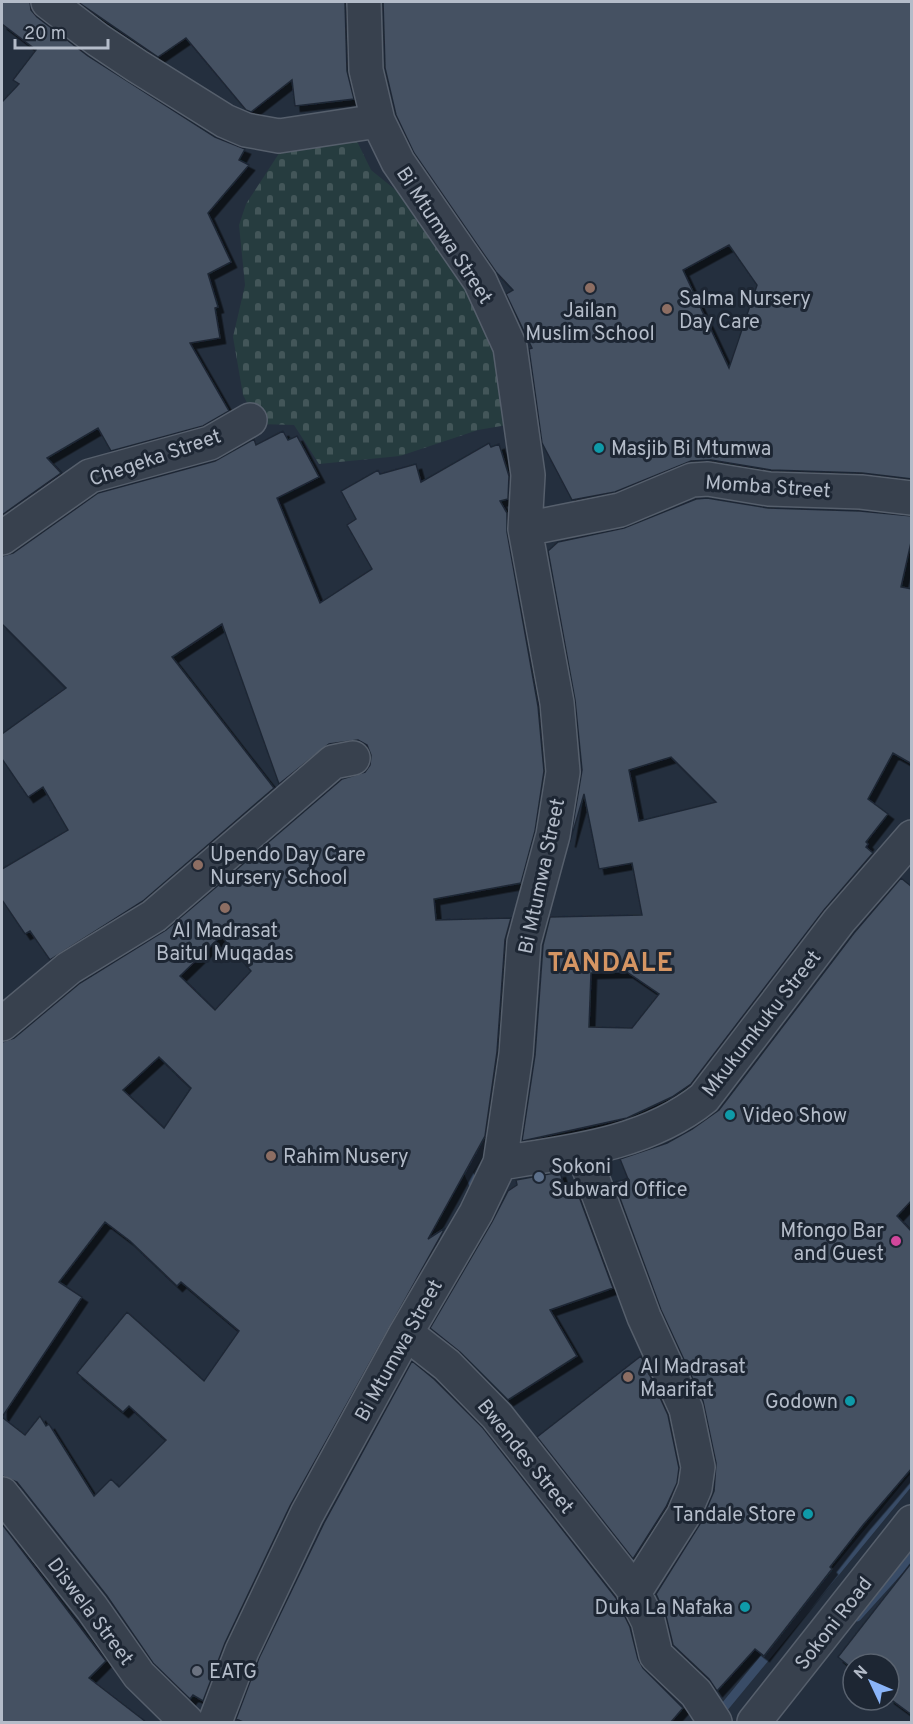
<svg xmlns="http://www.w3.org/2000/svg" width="913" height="1724" font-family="Overpass,sans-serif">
  <defs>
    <pattern id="cemetery-stones" width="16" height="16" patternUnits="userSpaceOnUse" patternTransform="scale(1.5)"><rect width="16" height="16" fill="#263c3f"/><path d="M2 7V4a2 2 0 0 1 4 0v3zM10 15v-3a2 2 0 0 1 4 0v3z" fill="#435659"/></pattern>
    <filter id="shadow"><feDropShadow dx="5.5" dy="5.5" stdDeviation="0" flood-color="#0009"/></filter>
  </defs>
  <rect width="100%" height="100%" fill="#242f3e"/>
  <path fill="url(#cemetery-stones)" d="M 354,135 L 371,170 L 418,208 L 495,339 L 507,425 L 478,430 L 400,456 L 319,464 L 294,425 L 258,424 L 243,395 L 233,337 L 245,285 L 239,225 L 246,204 L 289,138 Z"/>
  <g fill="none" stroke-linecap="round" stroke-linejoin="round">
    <path stroke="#394c67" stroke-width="9" d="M 481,1189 L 473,1183 L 468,1172 L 493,1130
      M 857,1617 L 912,1556
      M 717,1716 L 912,1479"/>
  </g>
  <path fill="#455162" stroke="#1f2835" stroke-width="1.5" fill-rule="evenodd" filter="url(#shadow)" d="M 2,2 L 30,2 L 31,10 L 37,17 L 88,56 L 215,137 L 245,149 L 239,160 L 249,165 L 208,213 L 231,262 L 208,274 L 218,307 L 215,308 L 220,338 L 190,343 L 229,411 L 203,426 L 111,451 L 98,428 L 47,458 L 61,473 L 2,515 L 2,102 L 19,84 L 13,80 L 36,50 L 2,24 Z
    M 78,2 L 345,2 L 347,71 L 354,99 L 295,106 L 292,80 L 251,112 L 246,110 L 186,38 L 158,57 Z
    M 383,2 L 912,2 L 912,479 L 862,473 L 771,470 L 711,460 L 691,461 L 615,492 L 572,500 L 542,443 L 529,349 L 532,348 L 506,294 L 513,290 L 496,272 L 414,153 L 396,115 L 385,68 ZM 729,245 L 757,285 L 729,368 L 683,270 Z
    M 283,431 L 288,440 L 297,436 L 319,477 L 277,498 L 320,603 L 372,569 L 347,525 L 356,519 L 341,491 L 378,470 L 380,474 L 416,464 L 421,482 L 489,443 L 491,447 L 499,444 L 509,476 L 508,499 L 500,501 L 507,513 L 507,532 L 538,706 L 544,771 L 535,831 L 521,883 L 434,899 L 436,920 L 511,918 L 505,940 L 497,1052 L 485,1136 L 428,1239 L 445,1228 L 290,1506 L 225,1643 L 203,1701 L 193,1695 L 190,1699 L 153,1663 L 107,1596 L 17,1482 L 2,1476 L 2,1042 L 14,1038 L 80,983 L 166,930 L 342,779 L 365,772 L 370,765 L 371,755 L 367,745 L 358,740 L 329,744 L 279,784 L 222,624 L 172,657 L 274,788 L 143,901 L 50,960 L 30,931 L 25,934 L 2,900 L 2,869 L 68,830 L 43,787 L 28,797 L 2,759 L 2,734 L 66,688 L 2,624 L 2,556 L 13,553 L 98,493 L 215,461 L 254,439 L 256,445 ZM 221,936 L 251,971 L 215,1010 L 180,976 ZM 159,1057 L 191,1088 L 164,1128 L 123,1090 ZM 105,1222 L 130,1241 L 177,1286 L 181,1282 L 239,1331 L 204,1381 L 127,1312 L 77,1373 L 123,1412 L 129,1406 L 166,1440 L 119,1487 L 111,1479 L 94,1496 L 49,1424 L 46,1426 L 40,1416 L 25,1435 L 2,1417 L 82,1297 L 59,1282 Z
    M 707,498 L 768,508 L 860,511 L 912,516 L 912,538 L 901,587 L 912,589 L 912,764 L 893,753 L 868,799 L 888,814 L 866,842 L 868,844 L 866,847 L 873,853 L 824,910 L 691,1084 L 672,1097 L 627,1118 L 522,1141 L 535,1055 L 543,945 L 550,917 L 642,915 L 632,863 L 599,869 L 584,794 L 570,842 L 582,770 L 575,700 L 548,551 L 558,542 L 624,528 L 696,499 ZM 671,757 L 716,802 L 639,821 L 629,770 ZM 627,972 L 659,994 L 632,1028 L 589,1027 L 591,973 Z
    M 901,878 L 912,887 L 912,1200 L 897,1216 L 912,1232 L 912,1468 L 863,1525 L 830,1567 L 832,1569 L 764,1656 L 755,1649 L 717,1691 L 709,1679 L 673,1645 L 666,1616 L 656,1594 L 700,1524 L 714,1491 L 716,1463 L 703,1401 L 661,1310 L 614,1182 L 628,1179 L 620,1159 L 667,1143 L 692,1129 L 719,1110 L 854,933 Z
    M 560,1172 L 566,1193 L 577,1191 L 613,1288 L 550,1310 L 577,1356 L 508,1400 L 460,1352 L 430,1328 L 492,1222 L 508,1191 L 517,1185 L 516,1180 Z
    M 641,1356 L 668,1415 L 679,1468 L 677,1483 L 666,1507 L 633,1559 L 537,1437 Z
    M 412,1361 L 434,1379 L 483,1428 L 616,1598 L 630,1627 L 638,1659 L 643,1668 L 683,1708 L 671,1722 L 243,1722 L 236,1719 L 259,1658 L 324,1523 Z
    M 2,1524 L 106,1661 L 89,1678 L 146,1722 L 2,1722 Z
    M 912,1562 L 912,1715 L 889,1698 L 889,1664 L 853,1664 L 853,1669 L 838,1657 Z"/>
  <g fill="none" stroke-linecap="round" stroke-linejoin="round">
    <defs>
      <path id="street" d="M 48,2 L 98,40 L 137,66 L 225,121 L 246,130 L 279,136 L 378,121
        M 525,529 L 620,510 L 692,480 L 708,479 L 769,489 L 861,492 L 912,498
        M 2,538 L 90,476 L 210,443 L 250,420
        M 2,1024 L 69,968 L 154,916 L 333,762 L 353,758
        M 582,1150 L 644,1317 L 686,1409 L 698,1467 L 695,1488 L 683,1516 L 634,1593 L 648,1621 L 656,1655 L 696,1693 L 715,1722
        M 500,1163 C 570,1152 647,1144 704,1098 L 839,921 L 912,837
        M 406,1333 L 447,1365 L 497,1416 L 634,1590
        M 2,1494 L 92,1608 L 139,1675 L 187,1722
        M 215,1722 L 242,1651 L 307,1514 L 406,1333 L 476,1213 L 500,1163 L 516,1054 L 524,942 L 553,835 L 563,772 L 557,703 L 525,529 L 528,475 L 510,347 L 480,281 L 398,162 L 378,121 L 366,70 L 364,2
        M 754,1722 L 912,1522"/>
    </defs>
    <use href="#street" stroke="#565f6c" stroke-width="36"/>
    <use href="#street" stroke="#38414e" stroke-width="33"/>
  </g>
  <g fill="#8d6e63" stroke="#1d2633" stroke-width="2">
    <circle cx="590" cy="288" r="6"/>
    <circle cx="667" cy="309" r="6"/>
    <circle cx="198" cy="865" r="6"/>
    <circle cx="225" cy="908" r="6"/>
    <circle cx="271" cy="1156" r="6"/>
    <circle cx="628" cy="1377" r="6"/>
  </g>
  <g fill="#0f9aa8" stroke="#1d2633" stroke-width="2">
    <circle cx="599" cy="448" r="6"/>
    <circle cx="730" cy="1115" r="6"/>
    <circle cx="850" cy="1401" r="6"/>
    <circle cx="808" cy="1514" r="6"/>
    <circle cx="745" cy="1607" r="6"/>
  </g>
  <circle fill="#5c6f8a" stroke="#1d2633" stroke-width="2" cx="539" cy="1177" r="6"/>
  <circle fill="#d1479c" stroke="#1d2633" stroke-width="2" cx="896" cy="1241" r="6"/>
  <circle fill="#6b7280" stroke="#1d2633" stroke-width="2" cx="197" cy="1671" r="6"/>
  <g text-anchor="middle" stroke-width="6" stroke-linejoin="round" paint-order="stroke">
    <g font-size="20" fill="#b4bcc9" stroke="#1d2633">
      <text transform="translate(445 235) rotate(57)" y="7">Bi Mtumwa Street</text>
      <text transform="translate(155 457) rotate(-19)" y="7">Chegeka Street</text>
      <text transform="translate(768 486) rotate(4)" y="7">Momba Street</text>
      <text transform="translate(541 876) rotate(-78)" y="7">Bi Mtumwa Street</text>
      <text transform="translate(761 1023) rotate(-52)" y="7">Mkukumkuku Street</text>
      <text transform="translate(398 1350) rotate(-61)" y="7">Bi Mtumwa Street</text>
      <text transform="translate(526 1456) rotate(51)" y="7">Bwendes Street</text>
      <text transform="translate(91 1611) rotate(53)" y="7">Diswela Street</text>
      <text transform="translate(833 1623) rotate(-52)" y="7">Sokoni Road</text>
    </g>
    <g font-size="20" fill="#b4bcc9" stroke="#1d2633" text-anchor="start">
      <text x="679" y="305">Salma Nursery<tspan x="679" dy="23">Day Care</tspan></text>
      <text x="590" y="317" text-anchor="middle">Jailan<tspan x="590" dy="23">Muslim School</tspan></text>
      <text x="611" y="455">Masjib Bi Mtumwa</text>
      <text x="210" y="861">Upendo Day Care<tspan x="210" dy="23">Nursery School</tspan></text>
      <text x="225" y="937" text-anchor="middle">Al Madrasat<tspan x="225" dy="23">Baitul Muqadas</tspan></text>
      <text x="742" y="1122">Video Show</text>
      <text x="283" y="1163">Rahim Nusery</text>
      <text x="551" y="1173">Sokoni<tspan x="551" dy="23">Subward Office</tspan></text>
      <text x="884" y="1237" text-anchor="end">Mfongo Bar<tspan x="884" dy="23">and Guest</tspan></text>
      <text x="640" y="1373">Al Madrasat<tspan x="640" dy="23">Maarifat</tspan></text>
      <text x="838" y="1408" text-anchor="end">Godown</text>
      <text x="796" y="1521" text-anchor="end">Tandale Store</text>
      <text x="733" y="1614" text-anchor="end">Duka La Nafaka</text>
      <text x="209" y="1678">EATG</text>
    </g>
    <g font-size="26" font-weight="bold" letter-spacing="1.5" fill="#d59563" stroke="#1d2633">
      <text x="611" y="971">TANDALE</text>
    </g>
  </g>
  <rect width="913" height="1724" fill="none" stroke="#b4bcc9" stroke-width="6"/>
  <g transform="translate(871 1682) rotate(314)"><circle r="28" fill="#1d2633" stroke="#59626f" stroke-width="1.5"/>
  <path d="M0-4.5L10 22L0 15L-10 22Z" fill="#8ab4f8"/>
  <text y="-9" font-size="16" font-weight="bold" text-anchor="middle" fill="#b4bcc9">N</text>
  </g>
  <path d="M15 39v9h93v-9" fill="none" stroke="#b4bcc9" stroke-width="3"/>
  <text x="24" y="39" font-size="18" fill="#b4bcc9" stroke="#1d2633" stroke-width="4.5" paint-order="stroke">20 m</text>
</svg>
